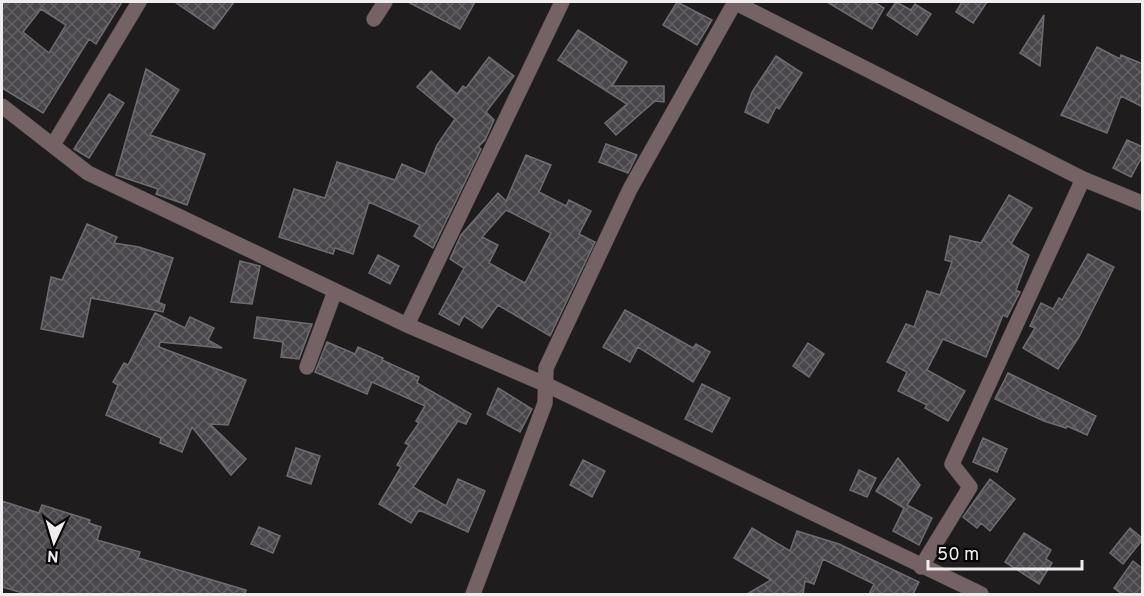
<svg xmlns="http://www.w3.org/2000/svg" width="1144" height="596" font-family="Overpass,sans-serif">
  <defs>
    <pattern id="building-cross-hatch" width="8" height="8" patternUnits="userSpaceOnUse" patternTransform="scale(1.5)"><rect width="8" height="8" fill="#49474b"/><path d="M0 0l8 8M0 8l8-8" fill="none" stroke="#646265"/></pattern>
  </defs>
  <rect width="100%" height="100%" fill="#1f1c1e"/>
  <path fill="url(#building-cross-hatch)" stroke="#6e6c71" stroke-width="1.5" fill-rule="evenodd" d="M 2,2 L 122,2 L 96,44 L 89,39 L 43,113 L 2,88 ZM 41,9 L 66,25 L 49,53 L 23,32 Z
    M 175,2 L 234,2 L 214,29 Z
    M 408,2 L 475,2 L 460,29 Z
    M 677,2 L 712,20 L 697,45 L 663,25 Z
    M 827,2 L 874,2 L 884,8 L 872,29 Z
    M 896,2 L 911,10 L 915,4 L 931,14 L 917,35 L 887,15 Z
    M 962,2 L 987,2 L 973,23 L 956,12 Z
    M 1044,15 L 1040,66 L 1020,53 Z
    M 578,30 L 627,62 L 612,86 L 664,86 L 664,102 L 655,101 L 616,135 L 605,123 L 627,104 L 558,60 Z
    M 1097,47 L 1120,59 L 1121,55 L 1143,64 L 1143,107 L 1121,96 L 1107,133 L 1061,115 Z
    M 776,56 L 802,73 L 779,109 L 776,107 L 768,123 L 745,112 L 752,92 Z
    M 489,57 L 514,76 L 486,112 L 494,120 L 485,140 L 478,147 L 481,149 L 433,248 L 414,236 L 420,225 L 369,202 L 353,254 L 335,248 L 333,254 L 279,237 L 294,189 L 325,198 L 337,162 L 395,180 L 402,164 L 425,174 L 437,145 L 455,119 L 417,87 L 431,71 L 457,94 L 463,86 L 466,88 Z
    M 146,69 L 179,90 L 150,135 L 205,154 L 187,205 L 156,194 L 158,189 L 116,175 Z
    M 109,94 L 124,103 L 89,158 L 74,149 Z
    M 1127,140 L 1143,147 L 1143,155 L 1131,177 L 1113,168 Z
    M 606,144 L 637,155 L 628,173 L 599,162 Z
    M 526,155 L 551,165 L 539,192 L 566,206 L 569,200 L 591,211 L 579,234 L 595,242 L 550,336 L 498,305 L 482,328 L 464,316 L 459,325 L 439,314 L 464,268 L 450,259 L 461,235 L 498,193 L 506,201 ZM 506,210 L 551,233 L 525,283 L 489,263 L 498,245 L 482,237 Z
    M 1009,195 L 1032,208 L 1011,244 L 1029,255 L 1016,290 L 1020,292 L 1007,317 L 1003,315 L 986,357 L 943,339 L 927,370 L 965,391 L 948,421 L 925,408 L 927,405 L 898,391 L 907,372 L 887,362 L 906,324 L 914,327 L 927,291 L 940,295 L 952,262 L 945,260 L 950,236 L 981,243 Z
    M 87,224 L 117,237 L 114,243 L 139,247 L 173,258 L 159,301 L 155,301 L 165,305 L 163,312 L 91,298 L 83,337 L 41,329 L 51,277 L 62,280 Z
    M 1088,254 L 1114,267 L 1079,337 L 1058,369 L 1023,348 L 1035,328 L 1030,326 L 1041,303 L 1053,309 L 1059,298 L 1062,300 Z
    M 378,255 L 399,266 L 390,284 L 369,273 Z
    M 240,261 L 260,266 L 252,304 L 231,302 Z
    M 625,310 L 693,348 L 696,344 L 710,352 L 693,382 L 638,347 L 630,362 L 603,347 Z
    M 155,313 L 185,328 L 190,317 L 214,328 L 208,340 L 222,348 L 160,342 L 159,347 L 246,380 L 228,425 L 210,424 L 246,459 L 231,475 L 192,427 L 182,452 L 160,443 L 161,438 L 106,415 L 118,385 L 113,382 L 124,363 L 128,365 Z
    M 257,317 L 312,324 L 299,359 L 281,357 L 283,342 L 254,338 Z
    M 327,342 L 355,354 L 358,347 L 383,358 L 382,360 L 419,377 L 417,383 L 471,414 L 466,424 L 458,421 L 413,487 L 446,506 L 458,479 L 485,491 L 468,532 L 419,510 L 411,523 L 379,504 L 401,467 L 397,465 L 409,445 L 405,443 L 419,423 L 416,421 L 425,406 L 372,382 L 367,394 L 315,372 Z
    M 808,343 L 824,354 L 809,377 L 793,366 Z
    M 1008,373 L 1096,416 L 1087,435 L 1067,426 L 1066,428 L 1044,421 L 995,399 Z
    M 702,384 L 730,398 L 712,432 L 685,419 Z
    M 498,388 L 532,409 L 520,432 L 487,414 Z
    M 983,438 L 1007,449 L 997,472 L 973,462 Z
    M 296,448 L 320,456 L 311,484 L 287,476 Z
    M 898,458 L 920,485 L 907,505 L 932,518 L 919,545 L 893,531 L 904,508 L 876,491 Z
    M 583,460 L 605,471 L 592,497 L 570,485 Z
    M 859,470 L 876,478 L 867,497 L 850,490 Z
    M 990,479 L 1015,499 L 990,531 L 981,523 L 977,528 L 963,517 Z
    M 2,501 L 39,513 L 42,505 L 90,520 L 89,523 L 101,527 L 97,540 L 140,552 L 138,558 L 246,590 L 245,594 L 26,594 L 2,587 Z
    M 259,527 L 280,536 L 273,553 L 251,544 Z
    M 752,528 L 790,551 L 797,531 L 839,544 L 919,582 L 913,594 L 869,594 L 874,584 L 823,559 L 814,584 L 805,581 L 803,594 L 747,594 L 771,580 L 734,558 Z
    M 1130,528 L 1143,539 L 1123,564 L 1110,553 Z
    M 1024,533 L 1051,550 L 1046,559 L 1052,563 L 1039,584 L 1005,562 Z
    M 1133,561 L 1143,569 L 1143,594 L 1122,594 L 1114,588 Z"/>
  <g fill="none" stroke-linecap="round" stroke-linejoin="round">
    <defs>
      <path id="minor" d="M 734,2 L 1083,179 L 1142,203
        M 374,19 L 385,2
        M 2,106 L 88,173 L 407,325 L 547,385 L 981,594
        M 53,145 L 139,2
        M 407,325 L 562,2
        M 307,367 L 335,291
        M 921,567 L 970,487 L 952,464 L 1083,179
        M 473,594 L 545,403 L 546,368 L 630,189 L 735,2"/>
    </defs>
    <use href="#minor" stroke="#3c393b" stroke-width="16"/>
    <use href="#minor" stroke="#746264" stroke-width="15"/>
  </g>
  <rect width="1144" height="596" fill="none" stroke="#f0edef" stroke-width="6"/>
  <g transform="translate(54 542) rotate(184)" stroke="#080708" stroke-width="4.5" paint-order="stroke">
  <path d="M0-4.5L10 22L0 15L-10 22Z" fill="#f0edef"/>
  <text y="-9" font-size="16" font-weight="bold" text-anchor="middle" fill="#f0edef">N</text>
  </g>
  <path d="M928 560v9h154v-9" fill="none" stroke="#f0edef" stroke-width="3"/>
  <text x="937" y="560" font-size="18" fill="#f0edef" stroke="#080708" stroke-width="4.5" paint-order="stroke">50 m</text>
</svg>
